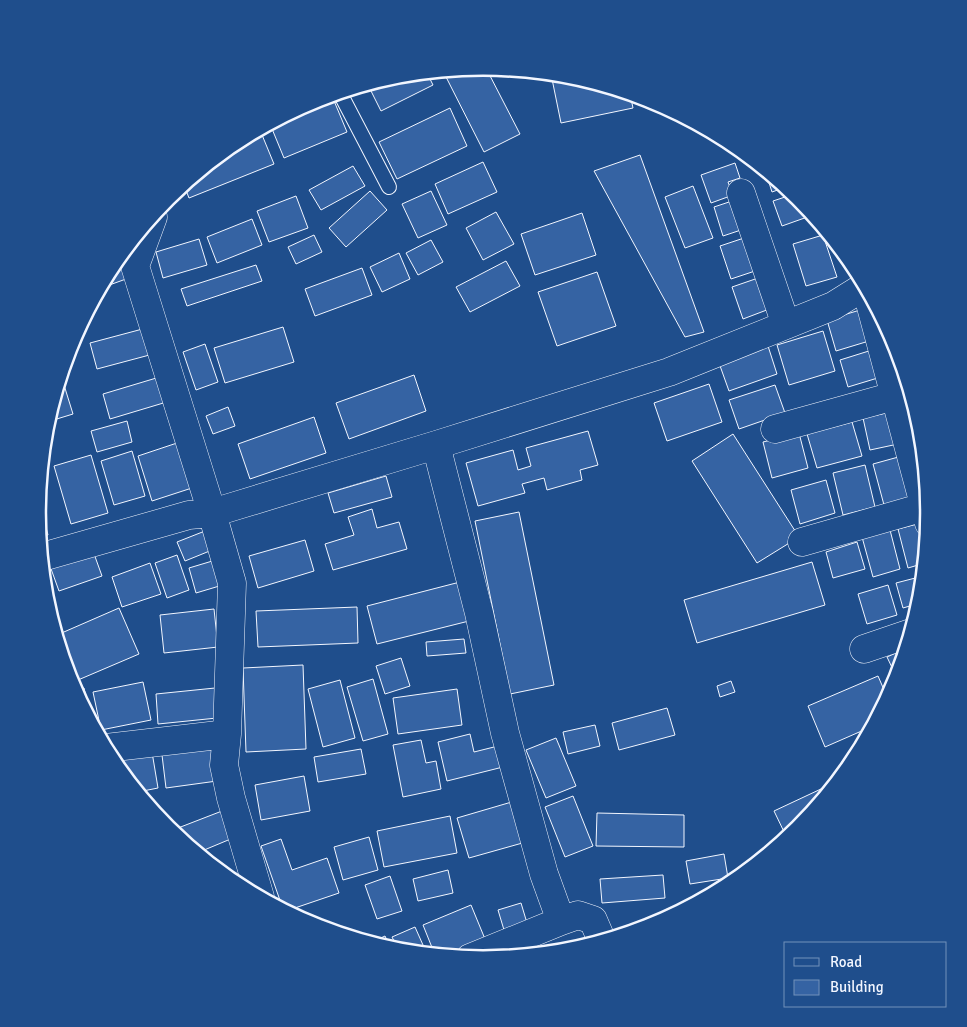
<svg xmlns="http://www.w3.org/2000/svg" width="967" height="1027" font-family="Signika,sans-serif">
  <rect width="100%" height="100%" fill="#1f4e8c"/>
  <path fill="#3563a3" stroke="#f2f6ff" d="M 484,68 L 486,68 L 520,134 L 484,152 L 443,71 Z
    M 427,73 L 433,85 L 381,111 L 368,85 L 397,76 Z
    M 551,74 L 571,76 L 630,94 L 633,108 L 561,123 Z
    M 332,96 L 347,132 L 284,158 L 270,124 L 313,101 Z
    M 450,108 L 467,146 L 397,179 L 379,142 Z
    M 260,130 L 274,164 L 189,198 L 184,185 L 236,143 Z
    M 640,155 L 704,332 L 685,337 L 594,171 Z
    M 483,162 L 497,192 L 448,214 L 435,184 Z
    M 735,163 L 740,178 L 728,182 L 733,195 L 711,203 L 701,175 Z
    M 353,166 L 365,186 L 321,210 L 309,190 Z
    M 765,170 L 786,187 L 772,192 Z
    M 693,186 L 713,238 L 685,248 L 665,197 Z
    M 370,191 L 387,210 L 346,247 L 329,228 Z
    M 431,191 L 447,225 L 418,238 L 402,204 Z
    M 794,194 L 799,198 L 813,215 L 782,226 L 773,201 Z
    M 296,196 L 308,228 L 269,242 L 257,211 Z
    M 738,199 L 747,228 L 723,236 L 714,207 Z
    M 496,212 L 514,244 L 483,260 L 466,228 Z
    M 582,213 L 596,255 L 535,275 L 521,234 Z
    M 252,219 L 262,245 L 217,263 L 207,237 Z
    M 314,235 L 322,252 L 296,264 L 288,247 Z
    M 823,235 L 837,277 L 806,286 L 793,244 Z
    M 747,237 L 758,270 L 731,279 L 720,246 Z
    M 199,239 L 207,265 L 163,278 L 156,252 Z
    M 431,240 L 443,262 L 418,275 L 406,253 Z
    M 399,253 L 410,279 L 382,292 L 370,267 Z
    M 118,259 L 126,279 L 101,288 L 113,265 Z
    M 506,261 L 520,286 L 470,312 L 456,287 Z
    M 256,265 L 262,281 L 187,306 L 181,289 Z
    M 362,268 L 372,295 L 315,316 L 305,289 Z
    M 597,272 L 616,326 L 557,346 L 538,292 Z
    M 761,277 L 772,308 L 743,319 L 732,287 Z
    M 860,310 L 869,341 L 836,351 L 827,320 Z
    M 150,327 L 157,353 L 97,369 L 90,343 Z
    M 283,327 L 294,362 L 225,383 L 214,348 Z
    M 823,331 L 835,371 L 789,385 L 777,345 Z
    M 205,344 L 218,382 L 196,390 L 183,352 Z
    M 768,346 L 777,374 L 729,391 L 719,363 Z
    M 872,350 L 881,377 L 848,387 L 840,360 Z
    M 414,375 L 426,411 L 349,439 L 336,403 Z
    M 163,376 L 170,401 L 110,419 L 103,394 Z
    M 709,384 L 722,422 L 667,441 L 654,403 Z
    M 64,385 L 73,414 L 47,422 L 58,387 Z
    M 775,385 L 785,413 L 739,429 L 729,400 Z
    M 228,407 L 235,426 L 213,434 L 206,416 Z
    M 891,412 L 898,444 L 870,450 L 863,418 Z
    M 314,417 L 326,453 L 250,479 L 238,444 Z
    M 127,421 L 132,442 L 97,452 L 91,431 Z
    M 852,422 L 862,456 L 817,468 L 807,434 Z
    M 588,431 L 598,465 L 580,470 L 582,480 L 547,490 L 544,478 L 522,484 L 525,493 L 478,506 L 466,463 L 513,450 L 518,470 L 531,466 L 526,448 Z
    M 799,433 L 808,468 L 772,478 L 763,442 Z
    M 733,434 L 799,537 L 757,563 L 692,461 Z
    M 183,441 L 198,486 L 152,501 L 138,456 Z
    M 132,451 L 145,496 L 114,505 L 101,461 Z
    M 91,455 L 108,513 L 71,524 L 54,466 Z
    M 902,456 L 913,497 L 884,505 L 873,464 Z
    M 865,465 L 875,507 L 843,515 L 833,473 Z
    M 386,476 L 392,497 L 334,513 L 328,493 Z
    M 826,480 L 835,513 L 800,524 L 791,490 Z
    M 372,509 L 377,528 L 399,522 L 407,549 L 333,570 L 325,544 L 354,535 L 348,517 Z
    M 519,512 L 554,685 L 510,694 L 475,521 Z
    M 43,516 L 48,535 L 40,537 L 38,517 Z
    M 921,523 L 927,544 L 925,563 L 908,568 L 898,529 Z
    M 210,529 L 217,548 L 185,561 L 177,542 Z
    M 890,530 L 900,569 L 873,577 L 862,537 Z
    M 305,540 L 314,571 L 258,588 L 249,556 Z
    M 857,542 L 865,569 L 833,578 L 826,552 Z
    M 93,551 L 102,576 L 59,591 L 50,566 Z
    M 177,555 L 189,590 L 167,598 L 155,563 Z
    M 219,559 L 226,584 L 196,593 L 189,568 Z
    M 812,562 L 825,605 L 697,643 L 684,600 Z
    M 150,563 L 161,594 L 122,607 L 112,577 Z
    M 923,576 L 920,603 L 903,608 L 896,583 Z
    M 460,582 L 469,621 L 377,644 L 367,606 Z
    M 888,585 L 897,615 L 867,624 L 858,594 Z
    M 357,607 L 358,643 L 258,647 L 256,611 Z
    M 119,608 L 139,654 L 71,683 L 57,635 Z
    M 214,609 L 218,647 L 164,653 L 160,615 Z
    M 464,639 L 466,653 L 427,656 L 426,642 Z
    M 907,648 L 897,678 L 887,657 Z
    M 401,658 L 410,686 L 385,694 L 376,666 Z
    M 303,665 L 306,749 L 246,752 L 243,668 Z
    M 878,676 L 888,699 L 873,726 L 825,747 L 808,706 Z
    M 373,679 L 388,734 L 363,741 L 347,687 Z
    M 340,680 L 355,738 L 323,747 L 308,689 Z
    M 731,681 L 735,692 L 720,697 L 717,686 Z
    M 143,682 L 151,720 L 101,730 L 93,692 Z
    M 84,688 L 90,718 L 75,690 Z
    M 215,688 L 217,718 L 158,724 L 156,694 Z
    M 457,689 L 462,725 L 398,734 L 393,698 Z
    M 667,708 L 675,735 L 619,750 L 612,723 Z
    M 595,725 L 600,746 L 568,754 L 563,732 Z
    M 470,734 L 474,752 L 502,745 L 507,766 L 447,781 L 438,742 Z
    M 556,738 L 576,786 L 546,798 L 526,750 Z
    M 421,740 L 426,763 L 436,761 L 441,789 L 403,797 L 393,745 Z
    M 213,748 L 217,781 L 166,788 L 162,755 Z
    M 361,749 L 366,774 L 318,782 L 314,757 Z
    M 152,752 L 158,788 L 138,792 L 113,761 Z
    M 304,776 L 310,811 L 261,820 L 255,785 Z
    M 838,781 L 799,829 L 787,838 L 774,811 Z
    M 573,796 L 593,846 L 565,857 L 545,807 Z
    M 515,801 L 526,842 L 469,858 L 457,818 Z
    M 222,811 L 233,838 L 197,853 L 184,842 L 178,828 Z
    M 597,813 L 684,815 L 684,847 L 596,846 Z
    M 450,816 L 457,853 L 384,867 L 377,831 Z
    M 167,818 L 172,832 L 161,821 Z
    M 369,837 L 378,870 L 343,880 L 334,847 Z
    M 281,839 L 292,870 L 327,858 L 339,893 L 286,911 L 283,909 L 261,846 Z
    M 724,854 L 728,878 L 690,884 L 686,861 Z
    M 448,870 L 453,893 L 418,901 L 413,879 Z
    M 663,875 L 665,898 L 602,903 L 600,879 Z
    M 390,876 L 402,911 L 377,919 L 365,885 Z
    M 521,903 L 527,923 L 504,930 L 498,910 Z
    M 471,905 L 485,939 L 444,956 L 435,955 L 423,925 Z
    M 415,927 L 427,954 L 399,951 L 392,937 Z
    M 385,936 L 391,949 L 370,943 Z"/>
  <g fill="none" stroke-linecap="round" stroke-linejoin="round">
    <defs>
      <path id="service" d="M 340,93 L 389,187"/>
      <path id="minor" d="M 741,193 L 786,325
        M 153,217 L 135,266 L 212,513 L 232,583 L 227,734 L 224,765 L 231,798 L 260,897
        M 866,288 L 929,523
        M 775,429 L 894,396
        M 436,445 L 479,613 L 505,733 L 544,874 L 561,921 L 578,915 L 593,920 L 602,941
        M 802,542 L 924,507
        M 42,557 L 189,515 L 212,513 L 436,445 L 669,372 L 833,306 L 865,286
        M 864,649 L 911,633
        M 106,748 L 227,734
        M 470,958 L 561,921"/>
    </defs>
    <use href="#service" stroke="#f2f6ff" stroke-width="16"/>
    <use href="#minor" stroke="#f2f6ff" stroke-width="29"/>
    <use href="#service" stroke="#1f4e8c" stroke-width="14"/>
    <use href="#minor" stroke="#1f4e8c" stroke-width="28"/>
  </g>
  <path d="M0 0H967V1027H0ZM46 513a437 437 0 1 1 874 0a437 437 0 1 1-874 0Z" fill="#1f4e8c" fill-rule="evenodd"/>
  <path fill="none" stroke="#f2f6ff" stroke-width="2.5" d="M46 513a437 437 0 1 1 874 0a437 437 0 1 1-874 0Z"/>
  <rect x="784" y="942" width="162" height="65" fill="#1f4e8c" stroke="#7391ba"/>
  <rect x="794" y="958" width="25" height="8" fill="#1f4e8c" stroke="#7391ba"/>
  <text x="830" y="967" font-size="15" fill="#f2f6ff">Road</text>
  <rect x="794" y="980" width="25" height="15" fill="#3563a3" stroke="#7391ba"/>
  <text x="830" y="992" font-size="15" fill="#f2f6ff">Building</text>
</svg>
